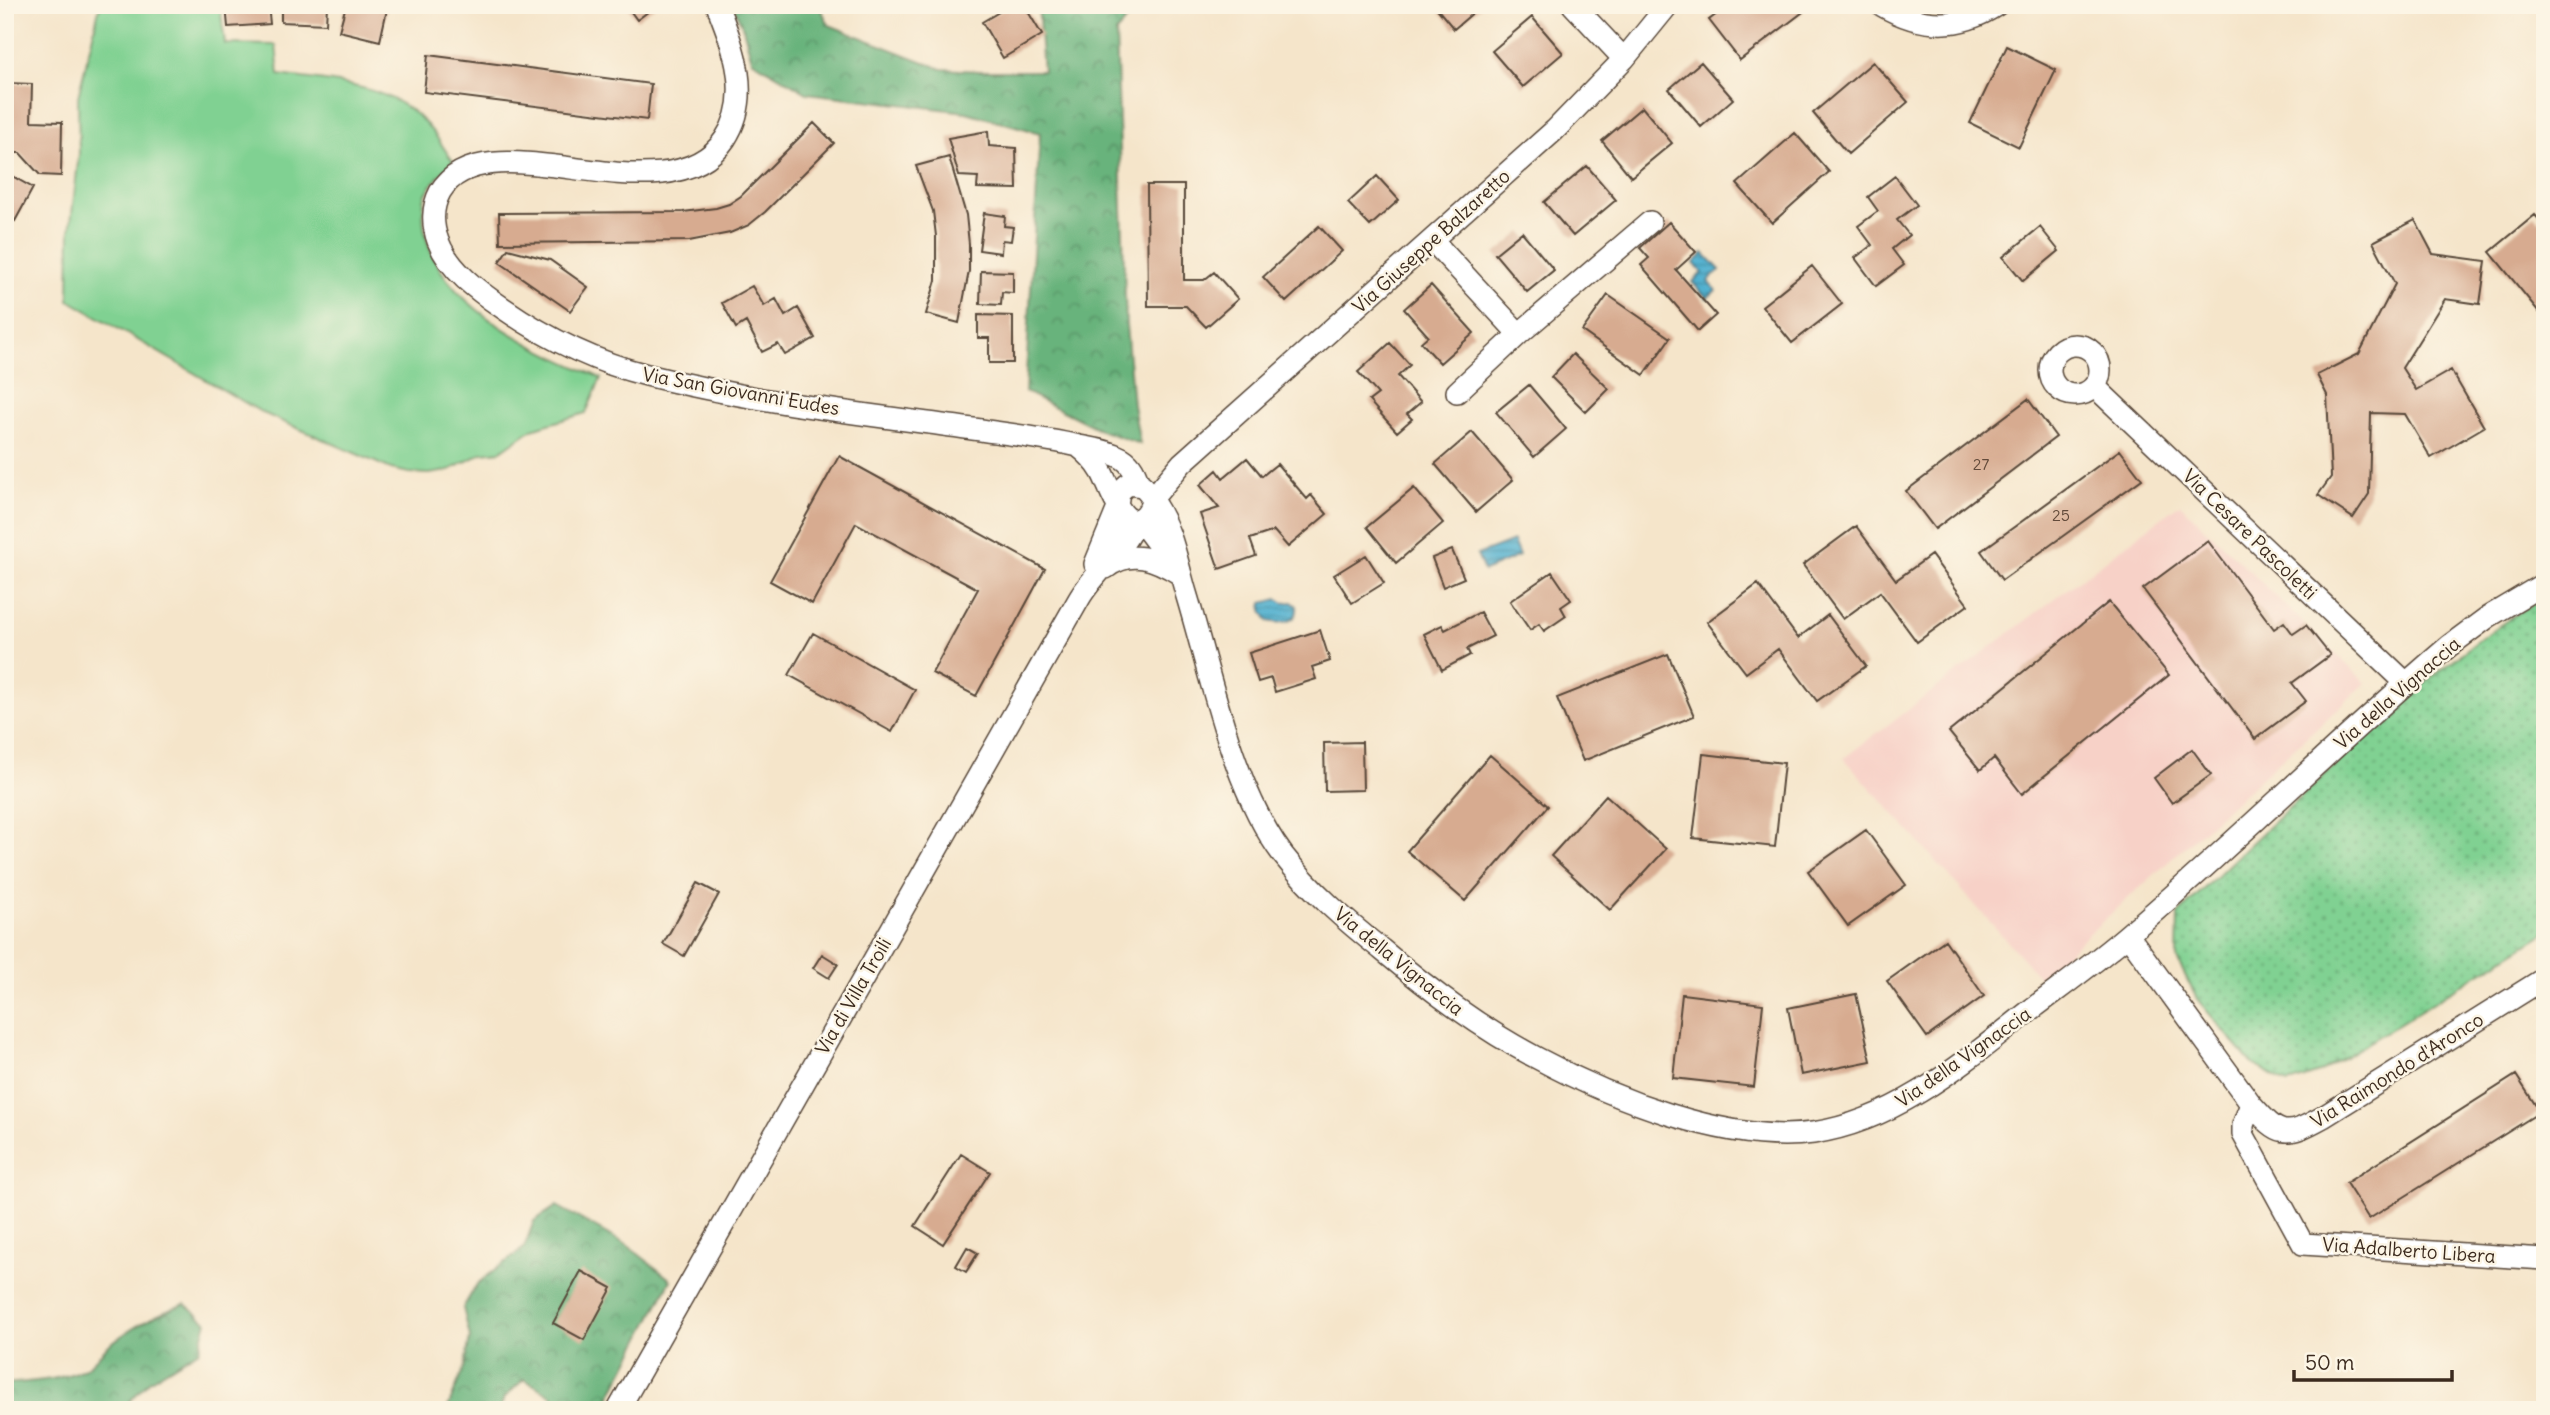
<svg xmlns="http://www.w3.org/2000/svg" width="2550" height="1415" font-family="Delius,sans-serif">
  <defs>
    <pattern id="forest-crowns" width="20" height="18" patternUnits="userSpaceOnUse" patternTransform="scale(1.75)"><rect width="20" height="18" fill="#68b37c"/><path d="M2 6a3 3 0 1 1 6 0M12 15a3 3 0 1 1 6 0" fill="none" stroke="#579265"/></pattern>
    <pattern id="park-dots" width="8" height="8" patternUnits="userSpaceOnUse" patternTransform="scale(1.75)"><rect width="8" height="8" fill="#80d192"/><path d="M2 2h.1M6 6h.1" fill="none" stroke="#6aaa77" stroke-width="1.8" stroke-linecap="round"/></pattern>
    <pattern id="water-rules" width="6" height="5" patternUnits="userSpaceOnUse" patternTransform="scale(1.75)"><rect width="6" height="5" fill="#51b1d0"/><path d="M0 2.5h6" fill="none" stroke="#4490a8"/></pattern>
  </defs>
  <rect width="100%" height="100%" fill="#fcf5e5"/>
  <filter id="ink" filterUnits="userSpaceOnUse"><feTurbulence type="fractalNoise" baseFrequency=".0143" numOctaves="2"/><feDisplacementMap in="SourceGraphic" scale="14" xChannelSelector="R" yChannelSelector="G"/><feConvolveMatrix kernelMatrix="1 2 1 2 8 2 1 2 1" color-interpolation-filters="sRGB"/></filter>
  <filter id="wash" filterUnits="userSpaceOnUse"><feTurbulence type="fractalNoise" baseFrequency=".00686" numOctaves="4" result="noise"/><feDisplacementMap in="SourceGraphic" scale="28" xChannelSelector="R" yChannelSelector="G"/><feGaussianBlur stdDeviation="1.57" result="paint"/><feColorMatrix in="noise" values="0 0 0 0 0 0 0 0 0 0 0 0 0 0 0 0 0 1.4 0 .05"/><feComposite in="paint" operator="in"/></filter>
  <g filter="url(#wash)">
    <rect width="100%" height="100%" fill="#f5e5ca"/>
    <path fill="#f7d1c7" d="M 2180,504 L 2366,683 L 2040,978 L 1844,758 Z"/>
    <path fill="#80d192" stroke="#5e7e58" stroke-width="2" d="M 100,5 L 168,5 L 171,9 C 188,8 203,5 220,5 L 225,44 L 276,45 L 279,75 C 328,82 387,83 423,121 C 435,132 443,148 453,161 C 444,171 432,182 426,194 C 422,203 423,216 424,226 C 434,305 537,350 601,378 L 586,413 L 532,429 L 501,451 L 482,453 L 448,471 L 429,474 L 409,473 L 391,469 L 263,413 L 69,300 L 70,231 L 79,154 L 78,97 Z"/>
    <path fill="url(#forest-crowns)" stroke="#526e4d" stroke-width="2" d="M 733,5 L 819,5 L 829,25 L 942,69 L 980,71 L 1043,71 L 1038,5 L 1140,5 L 1116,32 L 1126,325 L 1133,405 L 1140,444 L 1103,431 L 1025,392 L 1040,133 L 966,112 L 807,93 L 752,60 L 743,28 Z
      M 557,1206 L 627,1245 L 671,1280 L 603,1410 L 566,1410 L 551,1395 L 524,1379 L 505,1397 L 499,1410 L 447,1410 L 465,1365 L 470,1337 L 463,1308 L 477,1284 L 524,1248 L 534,1221 Z
      M 185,1304 L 207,1322 L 199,1350 L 149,1381 L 129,1402 L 126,1410 L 5,1410 L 5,1384 C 32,1381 61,1381 85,1368 C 94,1362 101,1352 109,1345 C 132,1327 157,1314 185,1304 Z"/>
    <path fill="url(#park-dots)" stroke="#5e7e58" stroke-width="2" d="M 2545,597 L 2545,933 L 2319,1073 L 2287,1084 L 2251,1063 L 2197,999 L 2177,959 L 2178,915 C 2231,860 2288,809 2344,757 C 2407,699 2470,639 2545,597 Z"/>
    <path fill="url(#water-rules)" stroke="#466e77" stroke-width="2" d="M 1704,253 L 1720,270 L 1708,281 L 1716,290 L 1707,298 L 1692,282 L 1702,273 L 1694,263 Z
      M 1513,541 L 1519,556 L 1484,571 L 1477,555 Z
      M 1278,599 L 1284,603 L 1292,602 L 1297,606 C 1299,623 1281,624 1268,621 L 1262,610 L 1263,603 Z"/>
    <g id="blocks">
      <path fill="#d7ab90" d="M 226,5 L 268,5 L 270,24 L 228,27 Z
        M 281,5 L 327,5 L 326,24 L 281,22 Z
        M 346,5 L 388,5 L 380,41 L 339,31 Z
        M 626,5 L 657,5 L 637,20 Z
        M 1011,5 L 1024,5 L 1042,35 L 1003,58 L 982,22 Z
        M 1434,5 L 1482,5 L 1454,29 Z
        M 1729,5 L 1797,5 L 1803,12 L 1740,60 L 1709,20 Z
        M 1532,17 L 1563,53 L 1523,87 L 1492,51 Z
        M 2007,46 L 2056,70 L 2019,147 L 1970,123 Z
        M 428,55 L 651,84 L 647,120 L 424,92 Z
        M 1701,62 L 1733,99 L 1701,127 L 1669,89 Z
        M 1873,62 L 1908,102 L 1848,154 L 1813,113 Z
        M 5,83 L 32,84 L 31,121 L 62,122 L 61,176 L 40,175 L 20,153 L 5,153 Z
        M 1642,107 L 1672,143 L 1631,177 L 1602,141 Z
        M 814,123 L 834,143 L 765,212 L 749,225 L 730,233 L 689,241 L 500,243 L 499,213 L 683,212 L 716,208 L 729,204 L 741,196 Z
        M 988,131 L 989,146 L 1016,148 L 1017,189 L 977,188 L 978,177 L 959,176 L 948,138 Z
        M 1795,133 L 1829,172 L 1772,223 L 1737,184 Z
        M 949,157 L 966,215 L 969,244 L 969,271 L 959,323 L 926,314 L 936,280 L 936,236 L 933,211 L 916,166 Z
        M 1587,166 L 1616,200 L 1573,236 L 1544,202 Z
        M 5,172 L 33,188 L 15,221 L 5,215 Z
        M 1377,176 L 1399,200 L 1370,226 L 1348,203 Z
        M 1895,176 L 1917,205 L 1897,220 L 1909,235 L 1892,249 L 1904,265 L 1876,286 L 1855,258 L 1872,245 L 1858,226 L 1878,211 L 1868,197 Z
        M 1147,185 L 1184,185 L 1184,280 L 1204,280 L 1214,272 L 1238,299 L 1206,327 L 1186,306 L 1148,306 Z
        M 984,213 L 1005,216 L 1004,226 L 1013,227 L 1011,241 L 1002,240 L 1001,253 L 979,250 Z
        M 2535,215 L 2545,226 L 2543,317 L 2490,252 Z
        M 2415,220 L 2433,254 L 2486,261 L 2480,304 L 2445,299 L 2402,368 L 2416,390 L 2451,370 L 2484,427 L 2431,458 L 2405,414 L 2371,413 L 2369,494 L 2353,518 L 2318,495 L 2331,477 L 2327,395 L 2317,375 L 2359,354 L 2395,284 L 2373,242 Z
        M 1669,222 L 1696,252 L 1676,270 L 1716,315 L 1698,331 L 1641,265 L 1649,258 L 1640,248 Z
        M 1319,226 L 1342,251 L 1286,302 L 1263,277 Z
        M 2040,227 L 2059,251 L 2023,281 L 2003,257 Z
        M 1522,232 L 1554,270 L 1527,292 L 1495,254 Z
        M 508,249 L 550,260 L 588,287 L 570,311 L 499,262 Z
        M 1812,266 L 1842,304 L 1792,343 L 1762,306 Z
        M 981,271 L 1013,272 L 1013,293 L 1002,292 L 1001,305 L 980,304 Z
        M 1431,285 L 1474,333 L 1440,363 L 1421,342 L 1428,336 L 1404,309 Z
        M 752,286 L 764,306 L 776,299 L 785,316 L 798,308 L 815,338 L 785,355 L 778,344 L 762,352 L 746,322 L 736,328 L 722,303 Z
        M 1608,295 L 1670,338 L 1644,375 L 1582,331 Z
        M 978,315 L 1013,316 L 1013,363 L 989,363 L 989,338 L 978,338 Z
        M 1390,343 L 1410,365 L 1398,376 L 1421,402 L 1407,414 L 1412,419 L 1397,432 L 1369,401 L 1378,394 L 1358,372 Z
        M 1573,354 L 1609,389 L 1586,412 L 1551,377 Z
        M 1529,385 L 1566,429 L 1534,457 L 1496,412 Z
        M 2028,399 L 2056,437 L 1935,529 L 1906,491 Z
        M 1472,432 L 1513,480 L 1476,512 L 1435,464 Z
        M 2120,450 L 2142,479 L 2002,580 L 1981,551 Z
        M 839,456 L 1045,569 L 976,696 L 932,673 L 978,589 L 856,523 L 812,604 L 770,581 Z
        M 1247,458 L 1262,476 L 1277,464 L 1307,499 L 1311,495 L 1327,514 L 1288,547 L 1274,531 L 1250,539 L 1256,556 L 1219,569 L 1200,514 L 1219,508 L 1200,485 L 1217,470 L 1223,478 Z
        M 1414,488 L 1443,523 L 1396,563 L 1367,527 Z
        M 1856,526 L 1896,580 L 1931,555 L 1968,605 L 1917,642 L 1880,592 L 1843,619 L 1803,565 Z
        M 2208,541 L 2274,629 L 2284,622 L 2293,634 L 2306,625 L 2330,655 L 2292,683 L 2306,701 L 2255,739 L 2143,589 Z
        M 1452,550 L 1464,578 L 1443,587 L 1432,558 Z
        M 1366,555 L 1384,583 L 1352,603 L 1334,575 Z
        M 1552,572 L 1571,600 L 1561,607 L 1566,616 L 1544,631 L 1539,624 L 1530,630 L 1510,601 Z
        M 1758,584 L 1798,638 L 1828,615 L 1866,666 L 1817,701 L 1778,649 L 1746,673 L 1707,622 Z
        M 2109,602 L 2169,675 L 2022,794 L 1994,758 L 1980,770 L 1949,732 Z
        M 1480,612 L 1493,636 L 1467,649 L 1470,655 L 1442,670 L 1424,634 L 1442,625 L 1445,630 Z
        M 1320,630 L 1330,661 L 1312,667 L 1316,679 L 1275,692 L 1271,678 L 1258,682 L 1249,653 Z
        M 813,633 L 915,690 L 892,732 L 789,675 Z
        M 1668,654 L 1694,716 L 1583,761 L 1557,698 Z
        M 1362,742 L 1363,790 L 1325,791 L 1324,743 Z
        M 2192,749 L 2211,775 L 2172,803 L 2154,778 Z
        M 1703,754 L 1784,763 L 1775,847 L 1693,838 Z
        M 1490,755 L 1548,806 L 1465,901 L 1407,851 Z
        M 1606,795 L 1666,849 L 1610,910 L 1551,856 Z
        M 1866,830 L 1906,885 L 1848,926 L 1808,871 Z
        M 698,883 L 719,894 L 684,956 L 663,944 Z
        M 1945,940 L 1984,996 L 1927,1037 L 1887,981 Z
        M 822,954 L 838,964 L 829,978 L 813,968 Z
        M 1682,994 L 1763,1004 L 1754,1087 L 1673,1078 Z
        M 1856,994 L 1871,1061 L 1801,1075 L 1788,1008 Z
        M 2516,1075 L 2540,1112 L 2369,1219 L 2346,1183 Z
        M 961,1154 L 990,1172 L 943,1244 L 915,1226 Z
        M 967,1247 L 978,1253 L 966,1272 L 956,1266 Z
        M 581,1271 L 612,1288 L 584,1340 L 553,1323 Z"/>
    </g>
  </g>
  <g filter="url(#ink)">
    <use href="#blocks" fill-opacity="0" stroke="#574638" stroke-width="2"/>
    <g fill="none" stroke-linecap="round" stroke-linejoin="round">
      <defs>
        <path id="minor" d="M 717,5 C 734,48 753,97 725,139 C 667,226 485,114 440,192 C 432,207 432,225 438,241 C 449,270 478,291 503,308 C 548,339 594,362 647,375 C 753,402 864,414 973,429 C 1008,434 1044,438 1079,446 C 1094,449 1109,451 1122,458 C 1132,464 1136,474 1139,484
          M 1573,5 L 1624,59
          M 1881,5 C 1920,28 1959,30 1997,5
          M 1432,240 L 1519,334
          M2050 370a25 25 0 1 1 50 0a25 25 0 1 1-50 0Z
          M 2094,386 L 2406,683
          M 1457,392 L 1519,334 L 1650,222
          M 1078,446 C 1087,453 1095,461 1101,471 C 1109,483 1122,535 1144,516 C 1151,510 1152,503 1151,495 L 1143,486 L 1128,484 L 1119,492 L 1117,505
          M 1152,499 L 1182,463 L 1555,130 L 1624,59 L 1668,5
          M 1152,500 C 1173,531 1176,559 1186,593 C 1211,675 1232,787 1283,855 C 1311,891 1346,921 1381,949 C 1431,991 1480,1028 1537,1058 C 1611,1098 1729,1145 1813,1133 C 1897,1121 1967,1060 2032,1009 C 2065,984 2100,959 2132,931 C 2240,839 2341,738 2449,646 L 2488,617 L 2545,583
          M 1139,519 L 1177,570
          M 1095,564 L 1118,508
          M 1106,568 C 1131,548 1156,559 1180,574
          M 2128,935 L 2251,1104 C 2280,1137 2285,1138 2323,1117 L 2545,978
          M 2251,1104 L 2243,1125 L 2243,1134 L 2303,1244 L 2545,1259
          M 618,1410 L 1079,599 C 1095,571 1125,550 1136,520"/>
      </defs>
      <use href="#minor" stroke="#574638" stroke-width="24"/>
      <use href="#minor" stroke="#fff" stroke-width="21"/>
    </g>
  </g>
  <g text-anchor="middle" stroke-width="5" stroke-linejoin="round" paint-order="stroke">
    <g font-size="16" fill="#624a3a">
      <text x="1981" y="470">27</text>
      <text x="2061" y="521">25</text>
    </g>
    <g font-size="19" fill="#3b2a1e" stroke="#fcf5e5">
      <text transform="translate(1431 241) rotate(-42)" y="7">Via Giuseppe Balzaretto</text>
      <text transform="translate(741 391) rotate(10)" y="7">Via San Giovanni Eudes</text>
      <text transform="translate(2250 534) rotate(44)" y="7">Via Cesare Pascoletti</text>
      <text transform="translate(2397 693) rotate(-41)" y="7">Via della Vignaccia</text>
      <text transform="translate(1399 961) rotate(39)" y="7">Via della Vignaccia</text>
      <text transform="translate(853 996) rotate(-60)" y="7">Via di Villa Troili</text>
      <text transform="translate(1963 1057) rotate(-35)" y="7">Via della Vignaccia</text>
      <text transform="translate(2397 1070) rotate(-32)" y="7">Via Raimondo d'Aronco</text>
      <text transform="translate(2409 1250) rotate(4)" y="7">Via Adalberto Libera</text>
    </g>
  </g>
  <rect width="2550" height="1415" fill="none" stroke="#fcf5e5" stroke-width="28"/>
  <path d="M2294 1370v10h158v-10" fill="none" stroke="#3b2a1e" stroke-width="3.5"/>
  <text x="2305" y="1370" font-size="21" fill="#3b2a1e" stroke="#fcf5e5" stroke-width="5" paint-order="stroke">50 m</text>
</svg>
